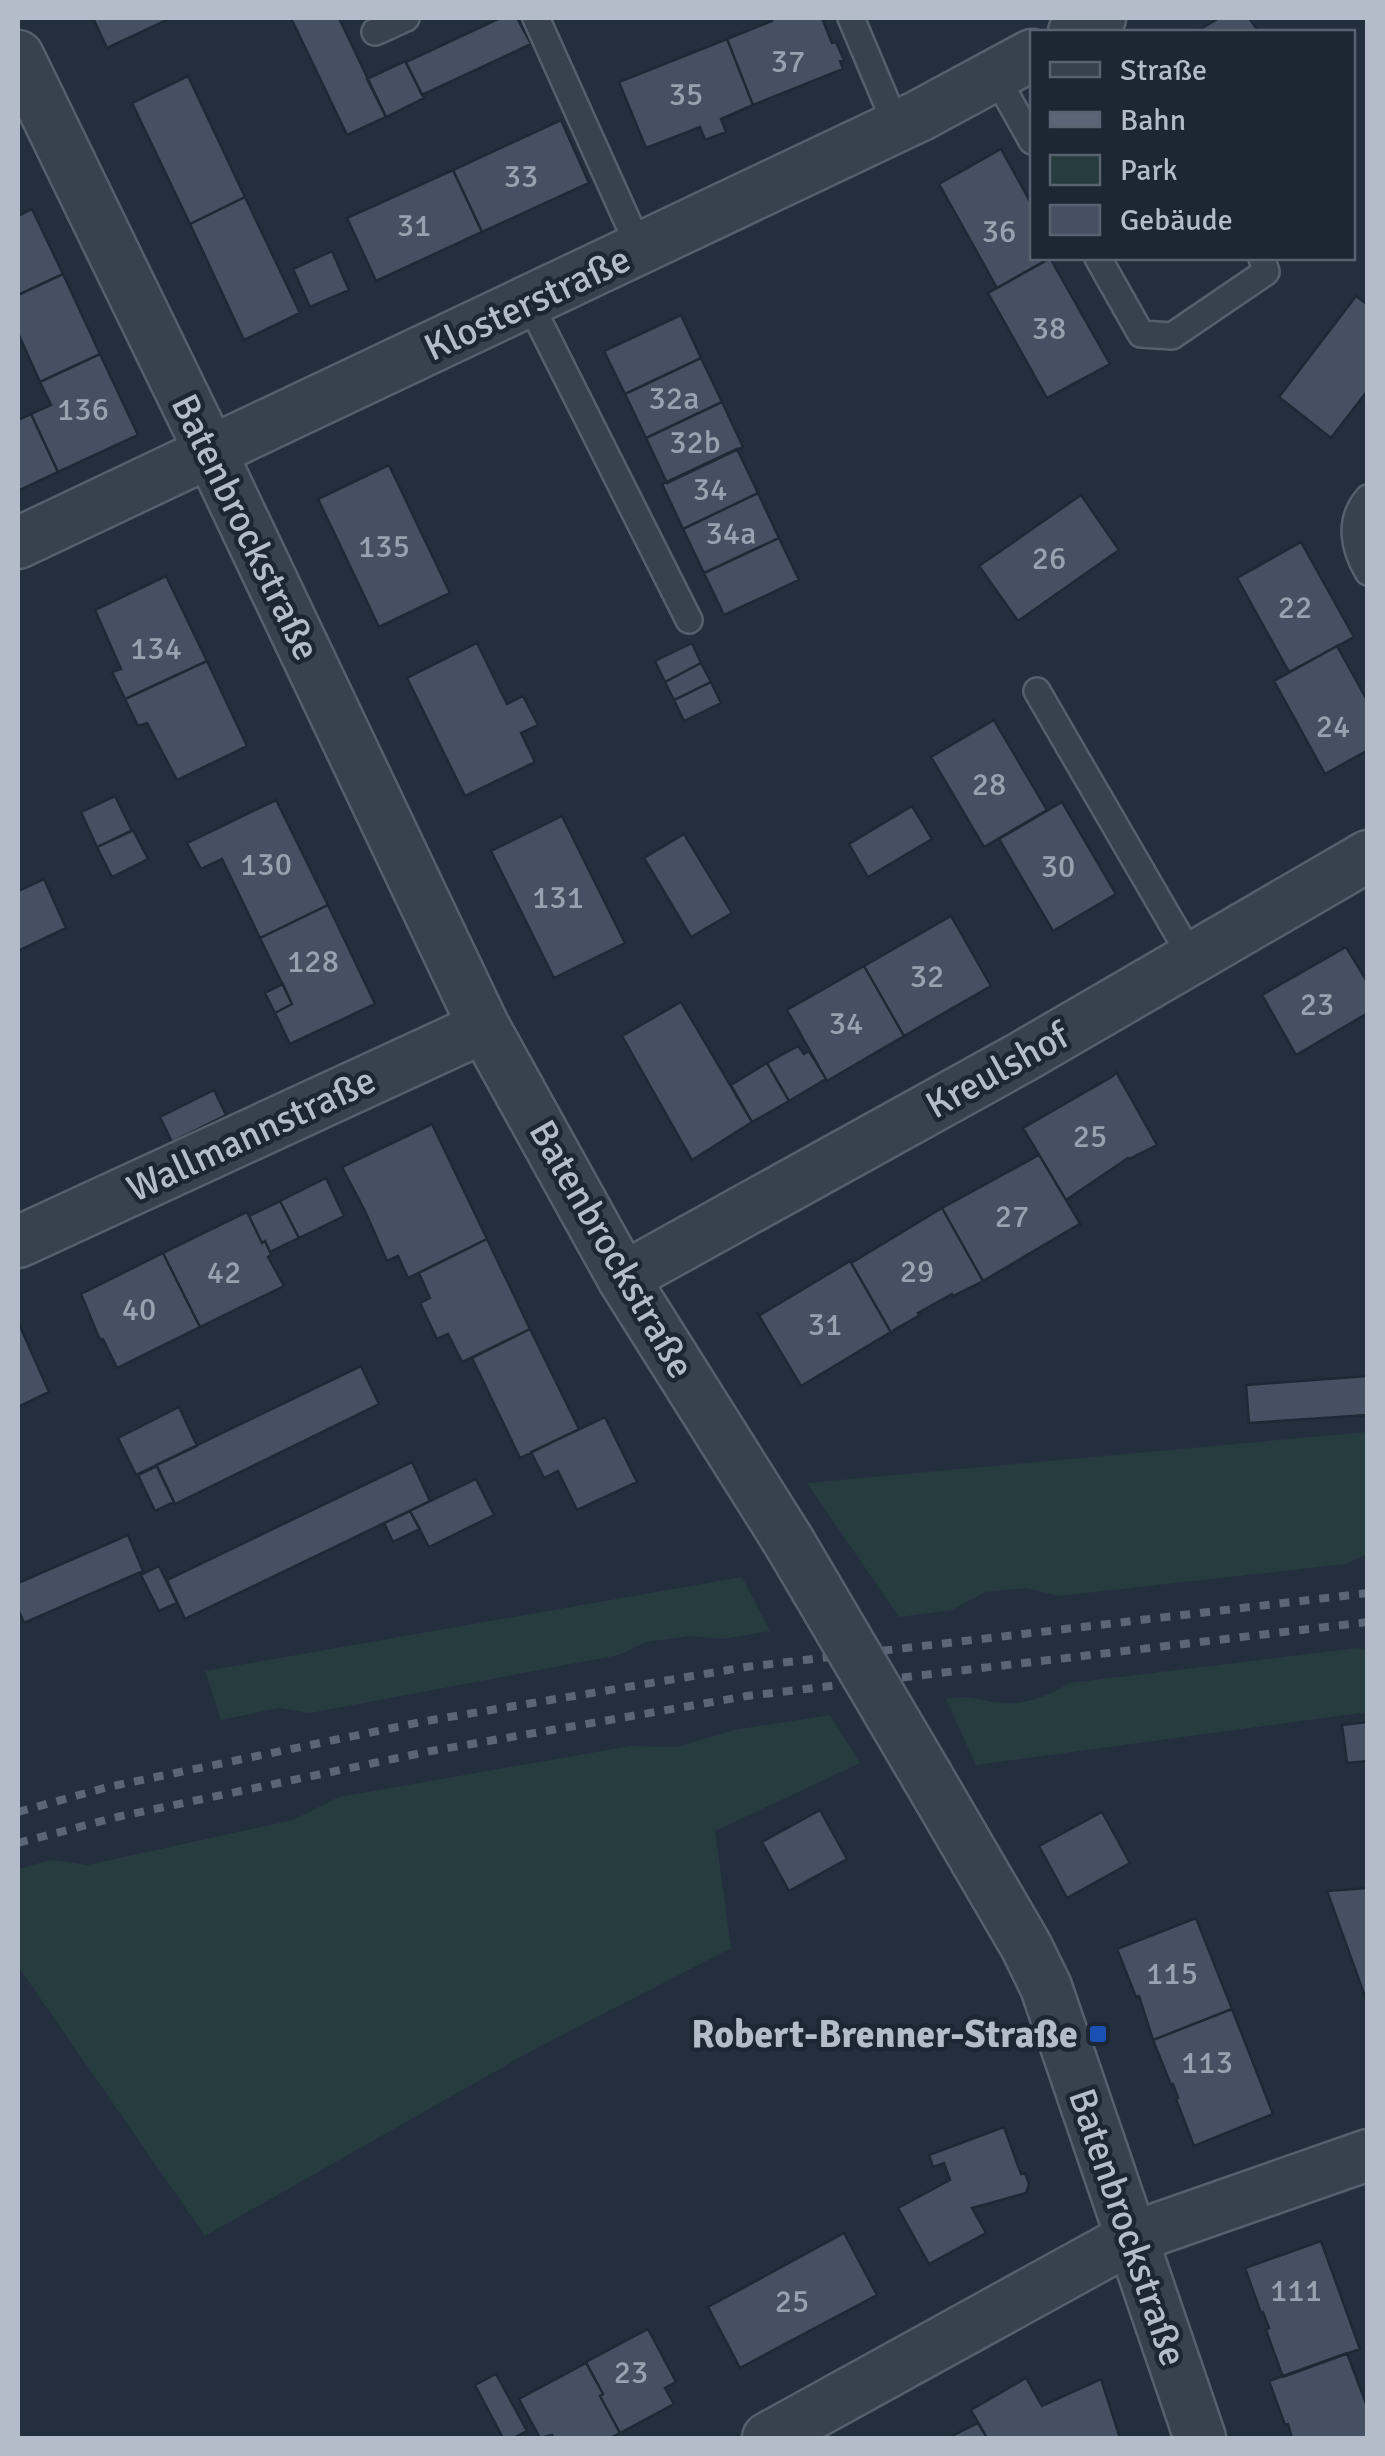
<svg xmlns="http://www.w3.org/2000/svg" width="1385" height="2456" font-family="Signika,sans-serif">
  <rect width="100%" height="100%" fill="#242f3e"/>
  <path fill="#263c3f" d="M 1367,1432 L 1367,1554 L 1345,1564 L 1059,1596 L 1027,1588 L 985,1592 L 952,1610 L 899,1617 L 807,1483 Z
    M 742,1577 L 770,1631 L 723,1639 L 689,1636 L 646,1642 L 619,1655 L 310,1713 L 278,1708 L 221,1720 L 205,1671 Z
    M 1358,1648 L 1367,1650 L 1367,1712 L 976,1765 L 946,1699 C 964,1695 975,1699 993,1702 C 1023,1707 1045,1697 1070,1683 Z
    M 830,1715 L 860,1763 L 715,1831 L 731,1948 L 531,2051 L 205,2236 L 20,1969 L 18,1969 L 18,1869 L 51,1860 L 88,1865 L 293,1820 L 339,1797 L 630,1746 L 677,1747 L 734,1730 Z"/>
  <path fill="#455162" stroke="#1f2835" stroke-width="2.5" d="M 93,18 L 166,18 L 167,20 L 107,48 Z
    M 291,18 L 339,18 L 386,117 L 347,135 Z
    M 500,18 L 517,18 L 531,44 L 422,95 L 406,62 Z
    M 775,18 L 822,18 L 832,43 L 836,42 L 844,60 L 840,61 L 843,69 L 753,105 L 727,39 L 772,21 L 771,19 Z
    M 1219,18 L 1249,18 L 1259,32 L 1196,32 Z
    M 727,39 L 753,105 L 721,119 L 726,132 L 705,140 L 700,127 L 646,148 L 619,82 Z
    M 405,61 L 424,98 L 386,117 L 367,79 Z
    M 188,76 L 245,197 L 190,224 L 132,103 Z
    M 561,120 L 589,183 L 482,232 L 453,170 Z
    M 1001,149 L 1032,205 L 1032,258 L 1051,258 L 997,288 L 939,184 Z
    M 453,170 L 482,232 L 376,281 L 347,218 Z
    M 245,197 L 300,313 L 244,340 L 190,224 Z
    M 32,209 L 63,274 L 18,295 L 18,216 Z
    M 332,251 L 349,290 L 310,307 L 293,269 Z
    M 1050,258 L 1110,364 L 1047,398 L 988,293 Z
    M 63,274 L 100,354 L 40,382 L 18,333 L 18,295 Z
    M 1356,296 L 1368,305 L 1368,390 L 1331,438 L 1279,397 Z
    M 681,315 L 701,358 L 625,394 L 604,351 Z
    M 100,354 L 138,435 L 58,472 L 31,414 L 51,405 L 40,382 Z
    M 701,358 L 722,402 L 646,438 L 625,394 Z
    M 722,402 L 743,447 L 667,483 L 646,438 Z
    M 31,414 L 58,472 L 18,491 L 18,420 Z
    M 737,449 L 758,493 L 683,529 L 662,484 Z
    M 389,465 L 450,593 L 379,627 L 318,499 Z
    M 758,493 L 779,538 L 704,573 L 683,529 Z
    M 1081,495 L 1119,550 L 1018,621 L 979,566 Z
    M 779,538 L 799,580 L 724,615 L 704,573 Z
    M 1301,542 L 1354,637 L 1289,672 L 1237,578 Z
    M 166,576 L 207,661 L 125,699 L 112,672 L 121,669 L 95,610 Z
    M 477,643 L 507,704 L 523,696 L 538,725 L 521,733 L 535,762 L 465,796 L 407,678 Z
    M 692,643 L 701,663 L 665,682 L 655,661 Z
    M 1337,646 L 1368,702 L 1368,750 L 1325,774 L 1274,681 Z
    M 207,661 L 247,746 L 177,780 L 147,723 L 138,726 L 125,699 Z
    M 701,663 L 711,682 L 674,700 L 665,682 Z
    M 711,682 L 721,703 L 684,721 L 674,700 Z
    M 994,720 L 1047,810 L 984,847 L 931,757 Z
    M 115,796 L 132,831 L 97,847 L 81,812 Z
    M 276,800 L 328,905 L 260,938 L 222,859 L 201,869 L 187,843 Z
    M 1062,802 L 1116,894 L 1053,931 L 999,839 Z
    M 912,806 L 932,839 L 868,877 L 849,844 Z
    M 562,816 L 625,943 L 554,978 L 491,851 Z
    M 133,830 L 148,859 L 112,877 L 97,847 Z
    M 684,834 L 732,913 L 691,937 L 644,858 Z
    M 44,879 L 66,928 L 18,951 L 18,891 Z
    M 328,905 L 375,1004 L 290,1044 L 275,1013 L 292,1004 L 260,938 Z
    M 951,916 L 991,986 L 904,1036 L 864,966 Z
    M 1346,947 L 1368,983 L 1368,1013 L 1296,1055 L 1262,995 Z
    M 864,966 L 904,1036 L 827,1081 L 787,1010 Z
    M 283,984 L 292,1004 L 275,1013 L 265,993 Z
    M 681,1002 L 752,1122 L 692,1160 L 622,1036 Z
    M 798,1046 L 804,1054 L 809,1051 L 826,1079 L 789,1101 L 767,1063 Z
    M 767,1063 L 789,1101 L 752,1122 L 731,1085 Z
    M 1116,1072 L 1157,1145 L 1129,1159 L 1128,1158 L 1066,1200 L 1023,1128 L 1113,1076 Z
    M 214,1090 L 226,1115 L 172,1142 L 160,1117 Z
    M 432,1124 L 487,1239 L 408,1278 L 398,1256 L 387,1261 L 365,1211 L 342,1167 Z
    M 1038,1153 L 1081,1225 L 1078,1226 L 1078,1225 L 983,1281 L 942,1208 L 1037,1156 Z
    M 326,1178 L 344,1216 L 299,1238 L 280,1201 Z
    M 280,1201 L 299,1238 L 270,1252 L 265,1241 L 262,1243 L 249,1216 Z
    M 942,1208 L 983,1281 L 953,1296 L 952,1294 L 918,1313 L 920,1315 L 894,1330 L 892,1334 L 850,1261 L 853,1262 Z
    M 247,1212 L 262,1243 L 265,1241 L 270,1252 L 271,1255 L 268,1257 L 284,1286 L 200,1327 L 163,1253 Z
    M 487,1239 L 530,1329 L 462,1362 L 448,1334 L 437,1339 L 420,1303 L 430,1298 L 419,1273 Z
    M 163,1253 L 200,1327 L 117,1368 L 103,1339 L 100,1340 L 81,1294 Z
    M 850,1261 L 892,1334 L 889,1333 L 801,1386 L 758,1314 L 760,1315 Z
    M 19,1324 L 49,1392 L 18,1407 L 18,1324 Z
    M 530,1329 L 579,1429 L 520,1458 L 472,1358 Z
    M 361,1366 L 379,1404 L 175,1504 L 156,1465 Z
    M 1368,1376 L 1368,1415 L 1249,1423 L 1246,1385 Z
    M 179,1407 L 197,1446 L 136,1475 L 118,1438 Z
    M 605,1417 L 637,1482 L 577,1510 L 558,1471 L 544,1478 L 531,1452 Z
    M 412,1462 L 430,1501 L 185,1619 L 167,1580 Z
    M 157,1466 L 174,1502 L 155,1511 L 138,1475 Z
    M 476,1479 L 494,1515 L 429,1547 L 410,1511 Z
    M 410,1511 L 420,1529 L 393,1542 L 384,1523 Z
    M 128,1535 L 143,1571 L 24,1623 L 18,1609 L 18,1583 Z
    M 159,1566 L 177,1603 L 159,1611 L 141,1575 Z
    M 1368,1722 L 1368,1761 L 1347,1763 L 1342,1725 Z
    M 820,1810 L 847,1859 L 789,1891 L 762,1842 Z
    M 1102,1812 L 1130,1863 L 1067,1898 L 1039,1846 Z
    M 1368,1888 L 1368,2005 L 1327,1891 Z
    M 1196,1918 L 1232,2009 L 1153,2040 L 1139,1996 L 1136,1997 L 1117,1949 Z
    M 1232,2009 L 1273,2114 L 1194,2146 L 1176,2099 L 1178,2098 L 1173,2084 L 1171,2085 L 1153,2040 Z
    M 1004,2127 L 1021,2174 L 1025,2173 L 1029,2184 L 1026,2193 L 972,2208 L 986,2233 L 929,2264 L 898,2208 L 950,2180 L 944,2163 L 933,2167 L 929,2155 Z
    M 844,2233 L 877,2295 L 740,2368 L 708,2307 Z
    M 1321,2241 L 1360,2349 L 1283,2377 L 1266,2330 L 1269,2328 L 1263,2312 L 1261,2313 L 1245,2268 Z
    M 648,2329 L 676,2382 L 665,2388 L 674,2404 L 620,2433 L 600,2396 L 603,2394 L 586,2362 Z
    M 1347,2353 L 1368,2409 L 1368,2438 L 1290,2438 L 1292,2438 L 1288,2424 L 1285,2425 L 1269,2381 Z
    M 586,2363 L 603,2394 L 600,2396 L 620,2433 L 610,2438 L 554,2438 L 552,2435 L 540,2438 L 519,2399 Z
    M 496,2374 L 527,2431 L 513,2438 L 503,2438 L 475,2385 Z
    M 1026,2378 L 1042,2406 L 1101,2379 L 1120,2438 L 987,2438 L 971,2410 Z
    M 978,2423 L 987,2438 L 948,2438 Z"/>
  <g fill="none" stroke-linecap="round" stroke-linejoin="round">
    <defs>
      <path id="lane" d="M 536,18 L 640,249
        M 851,18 L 897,127
        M 375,32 L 406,18
        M 995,75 L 1032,141
        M 1098,258 L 1141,334 L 1172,336 L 1266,272 L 1262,258
        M 529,302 L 689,620
        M 1368,498 C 1348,521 1354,548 1368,572
        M 1037,691 L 1192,958"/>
      <path id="street" d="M 1074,32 L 1100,18
        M 18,56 L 211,453 L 484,1027 L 623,1278 L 789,1542
        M 18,543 L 919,116 L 1032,55
        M 18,1242 L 484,1027
        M 623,1278 L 1024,1056 L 1368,856
        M 928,1778 L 1026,1946 L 1046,1987 L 1200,2438
        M 768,2438 L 1131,2238 L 1368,2155"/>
    </defs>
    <use href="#lane" stroke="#565f6c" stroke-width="30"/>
    <use href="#street" stroke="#565f6c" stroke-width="55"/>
    <use href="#lane" stroke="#38414e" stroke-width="25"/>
    <use href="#street" stroke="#38414e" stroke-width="50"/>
    <path stroke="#5a6575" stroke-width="8" stroke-dasharray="10 10" stroke-linecap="butt" d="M 18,1812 L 108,1787 L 426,1721 L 746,1667 L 1368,1593
      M 18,1843 L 117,1817 L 431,1751 L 747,1696 L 1368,1622"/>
    <defs>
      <path id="street-bridge" d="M 789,1542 L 928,1778"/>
    </defs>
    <use href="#street-bridge" stroke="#565f6c" stroke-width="55" stroke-linecap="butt"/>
    <use href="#street-bridge" stroke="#38414e" stroke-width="50"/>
  </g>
  <rect fill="#1a4fb4" stroke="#1d2633" stroke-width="4" x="1088" y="2024" width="20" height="20" rx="5"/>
  <g text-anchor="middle" stroke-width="9" stroke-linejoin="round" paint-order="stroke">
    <g font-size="32" fill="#98a1af">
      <text x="788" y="72">37</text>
      <text x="686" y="105">35</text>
      <text x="521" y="187">33</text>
      <text x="414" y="236">31</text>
      <text x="999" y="242">36</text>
      <text x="1049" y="339">38</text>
      <text x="674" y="409">32a</text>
      <text x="83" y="420">136</text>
      <text x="695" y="453">32b</text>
      <text x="710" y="500">34</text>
      <text x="731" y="544">34a</text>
      <text x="384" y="557">135</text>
      <text x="1049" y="569">26</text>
      <text x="1295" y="618">22</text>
      <text x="156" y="659">134</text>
      <text x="1333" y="737">24</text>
      <text x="989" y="795">28</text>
      <text x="266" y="875">130</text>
      <text x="1058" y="877">30</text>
      <text x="558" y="908">131</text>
      <text x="313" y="972">128</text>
      <text x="927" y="987">32</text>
      <text x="1317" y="1015">23</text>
      <text x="846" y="1034">34</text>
      <text x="1090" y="1147">25</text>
      <text x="1012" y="1227">27</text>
      <text x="917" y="1282">29</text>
      <text x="224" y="1283">42</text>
      <text x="139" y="1320">40</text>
      <text x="825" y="1335">31</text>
      <text x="1172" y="1984">115</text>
      <text x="1207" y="2073">113</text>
      <text x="1296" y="2301">111</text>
      <text x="792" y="2312">25</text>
      <text x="631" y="2383">23</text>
    </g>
    <g font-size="38" fill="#b4bcc9" stroke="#1d2633">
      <text transform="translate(527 303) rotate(-25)" y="13">Klosterstraße</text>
      <text transform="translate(246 527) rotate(64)" y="13">Batenbrockstraße</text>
      <text transform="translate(997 1070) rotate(-29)" y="13">Kreulshof</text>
      <text transform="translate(251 1134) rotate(-25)" y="13">Wallmannstraße</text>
      <text transform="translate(612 1249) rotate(60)" y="13">Batenbrockstraße</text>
      <text transform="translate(1128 2227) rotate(71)" y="13">Batenbrockstraße</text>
    </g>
    <g font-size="38" font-weight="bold" fill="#b4bcc9" stroke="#1d2633" text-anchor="end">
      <text x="1078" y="2047">Robert-Brenner-Straße</text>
    </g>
  </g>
  <rect width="1385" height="2456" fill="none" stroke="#b4bcc9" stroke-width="40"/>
  <rect x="1030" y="30" width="325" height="230" fill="#1d2633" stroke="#59626f" stroke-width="2.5"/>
  <rect x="1050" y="62" width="50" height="15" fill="#38414e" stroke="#59626f" stroke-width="2.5"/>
  <text x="1120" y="80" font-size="30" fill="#b4bcc9">Straße</text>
  <rect x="1050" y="112" width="50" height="15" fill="#5a6575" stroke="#59626f" stroke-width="2.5"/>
  <text x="1120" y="130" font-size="30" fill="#b4bcc9">Bahn</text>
  <rect x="1050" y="155" width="50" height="30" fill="#263c3f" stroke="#59626f" stroke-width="2.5"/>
  <text x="1120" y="180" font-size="30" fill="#b4bcc9">Park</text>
  <rect x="1050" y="205" width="50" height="30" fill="#455162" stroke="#59626f" stroke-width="2.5"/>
  <text x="1120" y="230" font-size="30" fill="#b4bcc9">Gebäude</text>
</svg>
